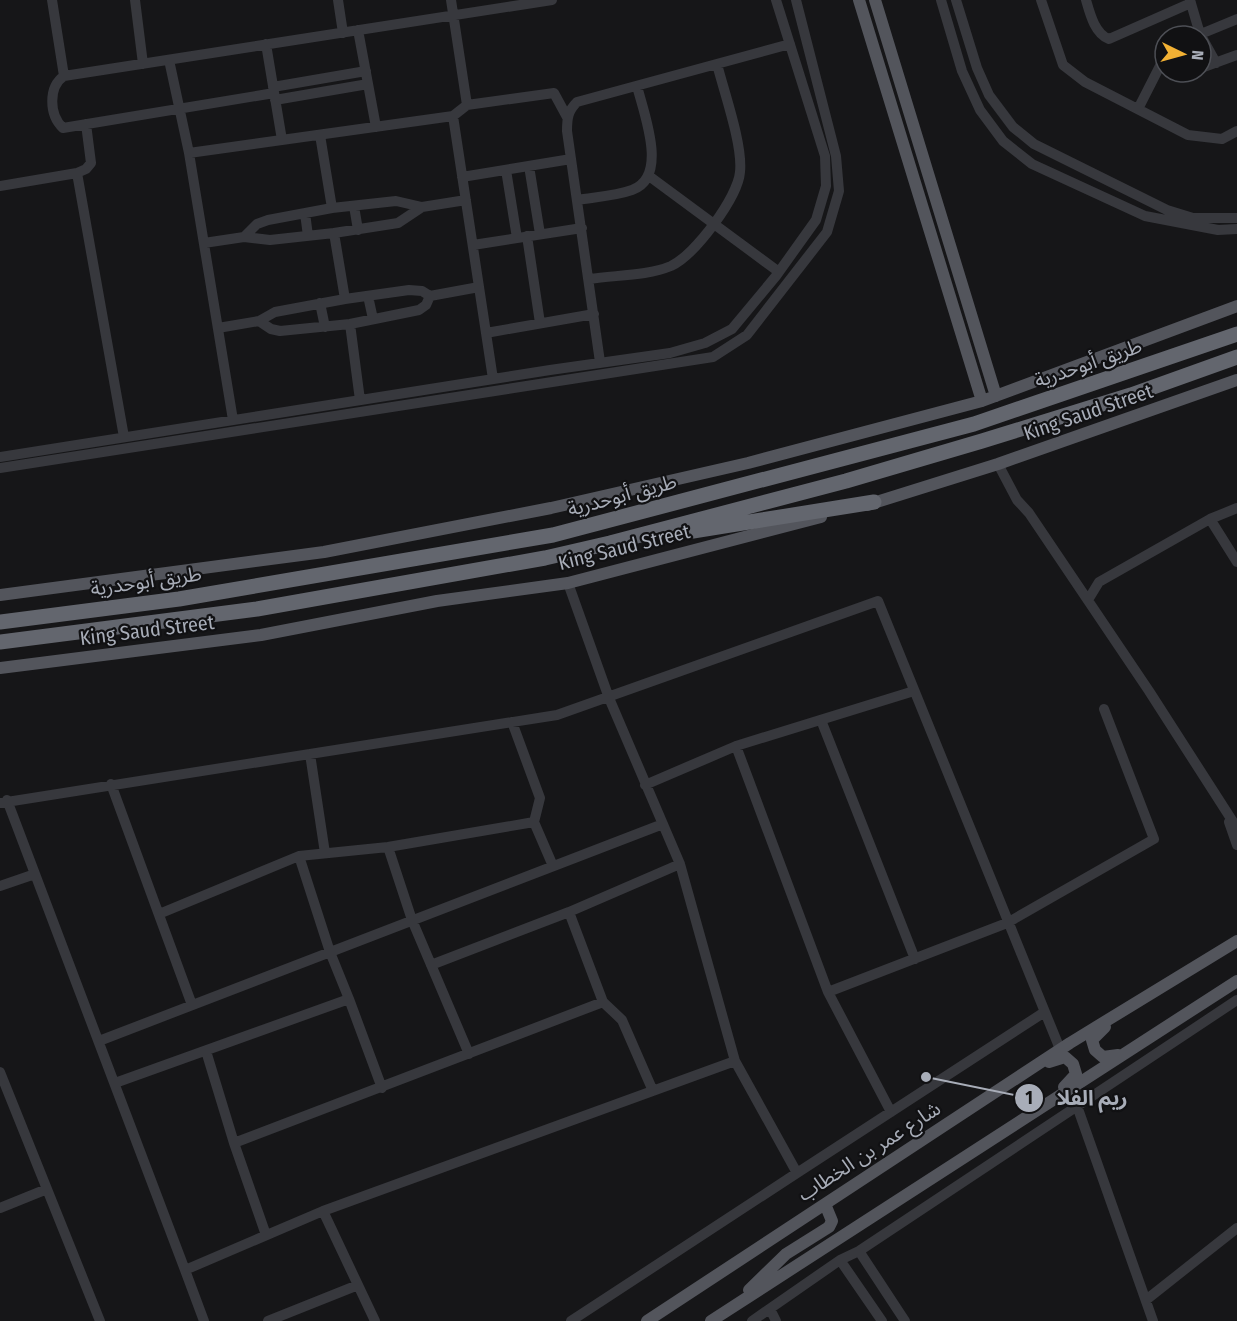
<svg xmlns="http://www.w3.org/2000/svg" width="1237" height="1321" font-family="'Fira Sans Condensed','Noto Sans Arabic',sans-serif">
  <rect width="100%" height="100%" fill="#161618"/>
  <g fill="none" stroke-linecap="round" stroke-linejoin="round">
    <path stroke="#37383d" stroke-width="10" d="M 52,0 L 64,76 L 552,0
      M 135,0 L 143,64
      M 338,0 L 343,33
      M 451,0 L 467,105
      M 941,0 L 962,71 L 980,110 L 1003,141 L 1032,164 L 1145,216 L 1218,230 L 1237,229
      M 956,0 L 977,68 L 989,95 L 1013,127 L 1034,144 L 1167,210 L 1193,218 L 1237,218
      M 1041,0 L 1063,65 L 1085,82 L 1188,135 L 1222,139 L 1237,131
      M 1086,0 C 1090,14 1095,34 1109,39 L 1191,3
      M 1190,0 L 1200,34 L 1216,63
      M 358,30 L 376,127
      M 1196,36 L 1237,19
      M 266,44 L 282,140
      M 169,60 L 189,153
      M 1201,68 L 1237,55
      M 64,76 C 48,87 49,115 63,128 L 274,93
      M 273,87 L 366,71
      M 275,100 L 368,84
      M 1138,109 L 1165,56
      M 453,116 L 467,105 L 554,93 L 567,117
      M 320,135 L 332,208
      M 529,166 L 540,234
      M 506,170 L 517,238
      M 77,173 L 86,169 L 91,163 L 86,124
      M 649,176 L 779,272
      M 462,177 L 571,159
      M 0,186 L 77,173 L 124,437
      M 577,200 C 595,197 615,196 632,190 C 669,177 644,114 637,86
      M 354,206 L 358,230
      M 305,213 L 308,236
      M 334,233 L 345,299
      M 527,236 L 540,323
      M 244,237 L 257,224 L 268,220 L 332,208 L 396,201 L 422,207
      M 204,243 L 244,237 L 270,240 L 334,233 L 398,223 L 422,207 L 466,200
      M 473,245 L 582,228
      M 590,279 C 615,275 647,276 671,266 C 695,255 738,197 740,172 C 743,145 724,92 717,64
      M 368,296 L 373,319
      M 320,303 L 325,327
      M 259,321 L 275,312 L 345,299 L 409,290 L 422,291 L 430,296
      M 350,324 L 360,400
      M 218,328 L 259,321 L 271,329 L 280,331 L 350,324 L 419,310 L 426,305 L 430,296 L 479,287
      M 486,333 L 594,314
      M 600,362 L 567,131 C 567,118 568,111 577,102 L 790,44
      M 233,420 L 189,153 L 453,116 L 493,379
      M 0,457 L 550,370 L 670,353 L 705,343 L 732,329 L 776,276 L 816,220 L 826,186 L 825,156 L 776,0
      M 998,464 L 1017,500 L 1029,513 L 1149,691 L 1237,828
      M 0,468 L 713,357 L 747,335 L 827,232 L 839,191 L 836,156 L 796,0
      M 1210,519 L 1237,562
      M 1088,600 L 1099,582 L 1210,519 L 1237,508
      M 821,720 L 915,959
      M 512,722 L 540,798 L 534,822
      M 736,746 L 828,992 L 891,1112
      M 310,754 L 325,853
      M 111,784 L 192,1005
      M 645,785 L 736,746 L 914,691
      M 7,800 L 185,1270
      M 0,803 L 557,715 L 878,601 L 1060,1049
      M 1229,822 L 1237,845
      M 388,847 L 412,920 L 469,1054
      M 0,886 L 35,874
      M 159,914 L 299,856 L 388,847 L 534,822 L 553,866
      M 431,965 L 569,912
      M 828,992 L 1007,923 L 1154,839 L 1104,709
      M 349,999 L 382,1088
      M 603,1002 L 622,1020 L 653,1091
      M 99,1041 L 663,824
      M 206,1051 L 234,1143 L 603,1002 L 569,912 L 680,864
      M 0,1072 L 100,1321
      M 115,1083 L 349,999 L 330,952 L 299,856
      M 1077,1106 L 1153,1321
      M 234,1143 L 266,1235
      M 797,1173 L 1043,1013
      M 0,1208 L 47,1189
      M 323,1211 L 375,1321
      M 859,1251 L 905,1321
      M 840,1260 L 882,1321
      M 1146,1300 L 1237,1228
      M 770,1309 L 776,1321
      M 204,1321 L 185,1270 L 323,1211 L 735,1061 L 680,864 L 609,698 L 568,583
      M 268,1321 L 358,1285
      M 571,1321 L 797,1173 L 735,1061
      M 752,1321 L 840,1260 L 859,1251 L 1237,1000"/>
    <path stroke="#53555c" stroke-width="12" d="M 859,0 L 982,401
      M 875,0 L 996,396
      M 867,505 L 998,464 L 1237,380
      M 0,595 L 324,552 L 551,508 L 748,463 L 982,401 L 1237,306
      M 0,668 L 261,635 L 437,601 L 568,583 L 821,517
      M 1105,1027 L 1092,1040 L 1095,1050 L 1103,1057 L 1118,1055
      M 1049,1062 L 1065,1057 L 1073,1064 L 1076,1074 L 1064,1087
      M 749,1290 L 786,1254 L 829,1227 L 832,1221 L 825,1204
      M 647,1321 L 1070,1043 L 1237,941
      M 711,1321 L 1237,981"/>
    <path stroke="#63666e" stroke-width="15" d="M 693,531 L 874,502
      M 0,622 L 179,599 L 553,535 L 974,424 L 1237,334
      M 0,642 L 257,609 L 545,558 L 610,543 L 846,481 L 982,441 L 1131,395 L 1237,357"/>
  </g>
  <g text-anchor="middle" stroke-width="4.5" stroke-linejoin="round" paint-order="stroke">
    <g font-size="20" fill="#a8adb8" stroke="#111113">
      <text transform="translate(1088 363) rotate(-19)" y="7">طريق أبوحدرية</text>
      <text transform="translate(1088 412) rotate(-19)" y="7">King Saud Street</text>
      <text transform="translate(622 495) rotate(-15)" y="7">طريق أبوحدرية</text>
      <text transform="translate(624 547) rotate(-14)" y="7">King Saud Street</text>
      <text transform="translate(146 581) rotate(-8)" y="7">طريق أبوحدرية</text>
      <text transform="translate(147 630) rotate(-7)" y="7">King Saud Street</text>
      <text transform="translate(869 1151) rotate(-33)" y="7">شارع عمر بن الخطاب</text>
    </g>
  </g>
  <path fill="none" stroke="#a8adb8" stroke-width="2" d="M926 1077L1029 1098"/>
  <g fill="#a8adb8" stroke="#111113" stroke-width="2">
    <circle cx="926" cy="1077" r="6"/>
    <circle cx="1029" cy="1098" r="15"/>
  </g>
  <g font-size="18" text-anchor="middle" font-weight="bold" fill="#111">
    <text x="1029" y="1104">1</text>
  </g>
  <g font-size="21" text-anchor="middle" font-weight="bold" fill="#a8adb8" stroke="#111113" stroke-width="4.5" stroke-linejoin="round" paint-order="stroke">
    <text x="1092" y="1105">ريم الفلا</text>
  </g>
  <g transform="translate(1183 54) rotate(95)"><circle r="28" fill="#111113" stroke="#4d4f55" stroke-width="1.5"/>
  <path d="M0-4.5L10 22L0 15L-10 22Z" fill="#f2b134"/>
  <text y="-9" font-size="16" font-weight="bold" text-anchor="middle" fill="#a8adb8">N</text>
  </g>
</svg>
